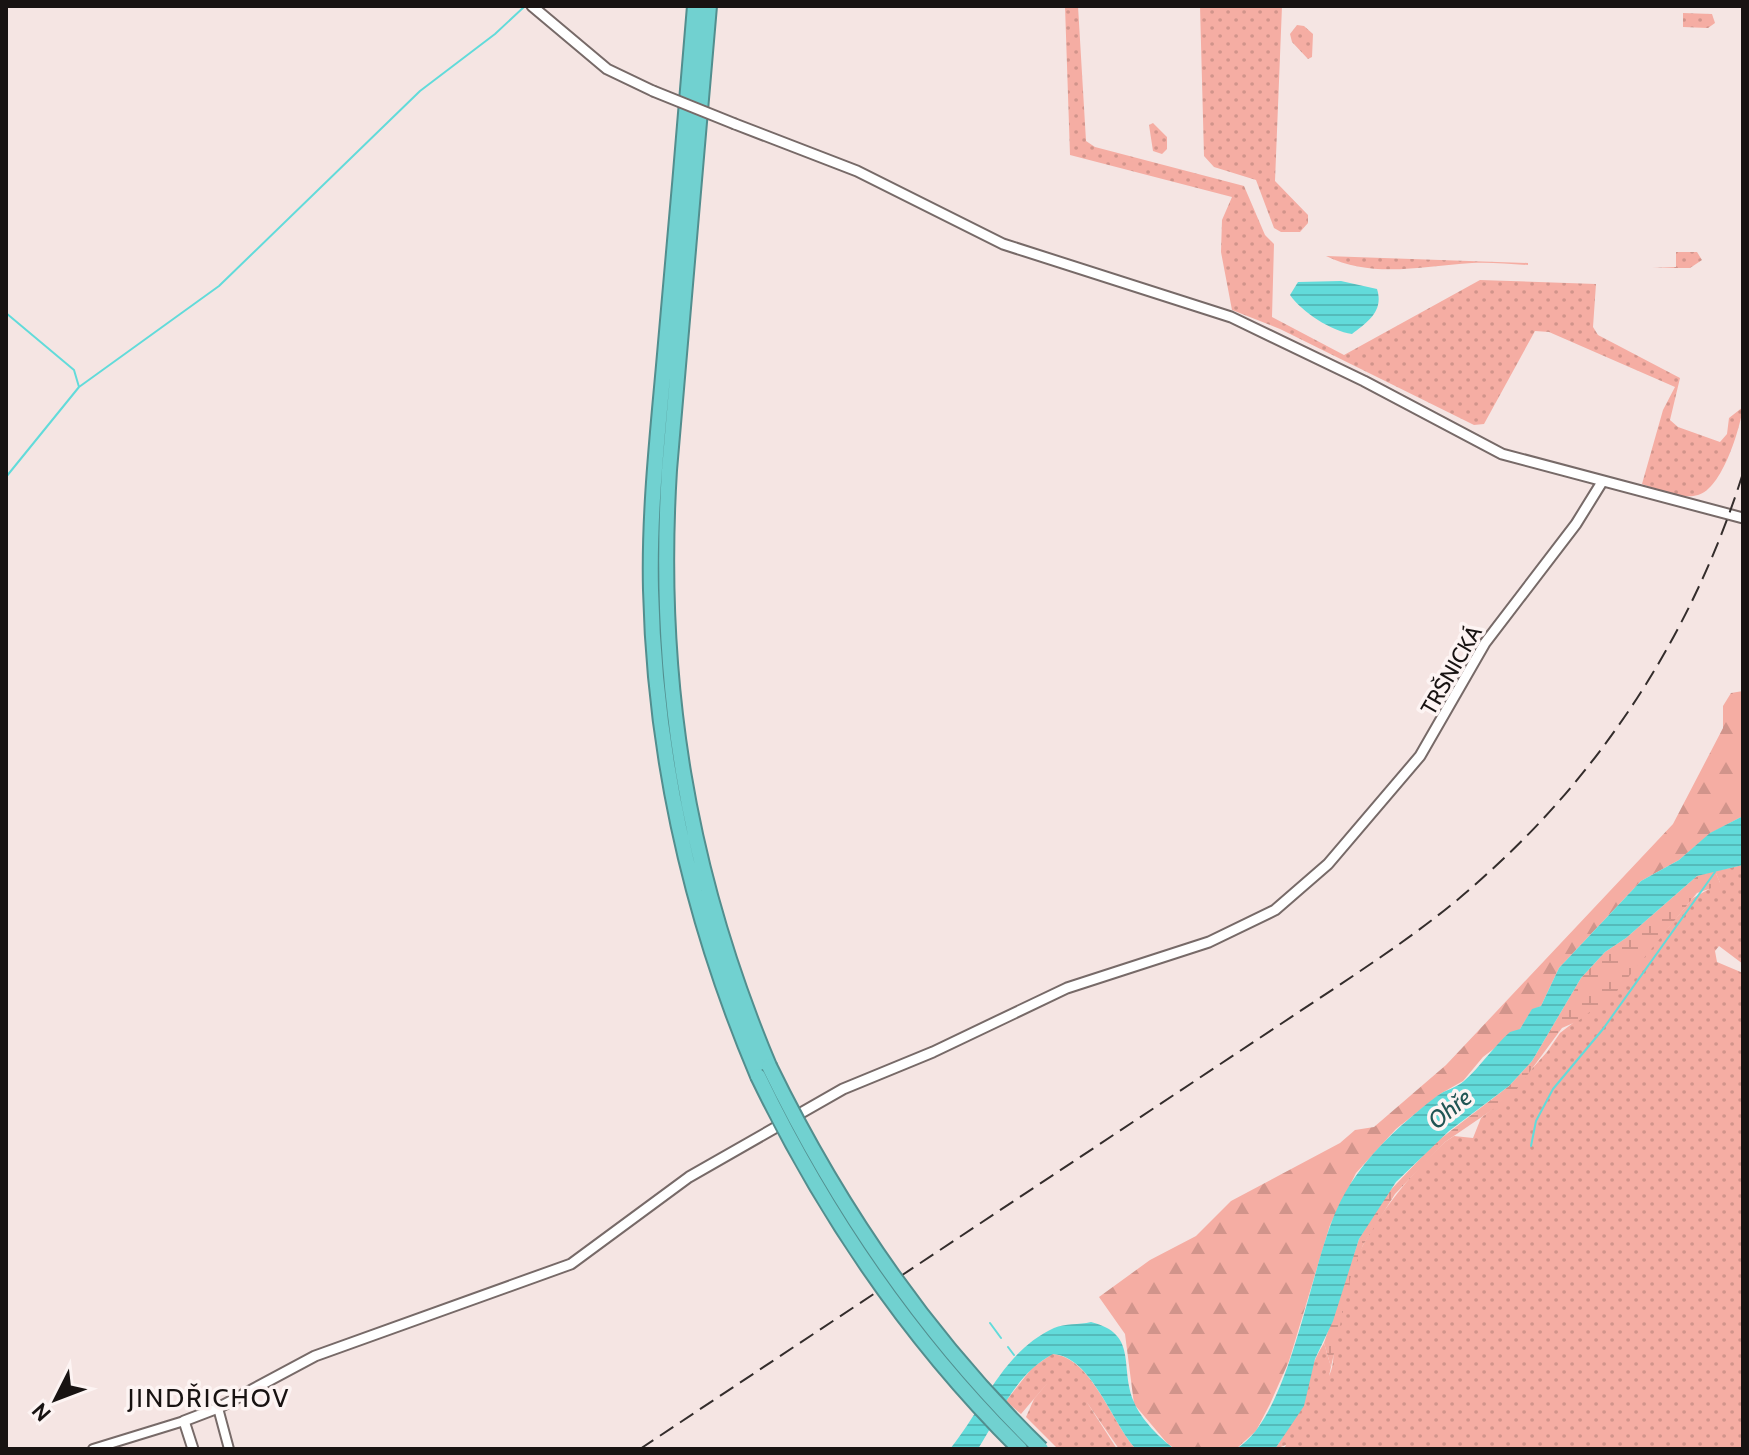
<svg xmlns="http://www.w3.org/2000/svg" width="1749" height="1455" font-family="Cabin,sans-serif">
  <defs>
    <pattern id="grass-dots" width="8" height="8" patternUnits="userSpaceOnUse" patternTransform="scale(2)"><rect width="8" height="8" fill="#f5ada3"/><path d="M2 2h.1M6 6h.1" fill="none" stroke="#d1948b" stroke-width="1.8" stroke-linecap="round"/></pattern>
    <pattern id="forest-firs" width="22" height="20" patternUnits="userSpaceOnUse" patternTransform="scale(2)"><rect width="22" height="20" fill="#f5ada3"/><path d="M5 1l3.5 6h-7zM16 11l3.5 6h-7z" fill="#d1948b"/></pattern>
    <pattern id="wetland-marsh" width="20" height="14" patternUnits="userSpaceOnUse" patternTransform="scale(2)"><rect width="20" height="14" fill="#f5ada3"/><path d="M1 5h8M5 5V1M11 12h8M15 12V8" fill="none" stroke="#d1948b"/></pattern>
    <pattern id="water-rules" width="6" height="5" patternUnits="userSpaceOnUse" patternTransform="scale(2)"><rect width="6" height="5" fill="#62dbda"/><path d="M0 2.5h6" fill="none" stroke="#54bbba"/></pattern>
  </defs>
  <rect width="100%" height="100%" fill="#f5e5e3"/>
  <path fill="url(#grass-dots)" d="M 1065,6 L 1078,6 L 1086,141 L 1095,147 L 1244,186 L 1265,235 L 1274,244 L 1272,317 L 1344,355 L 1480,280 L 1596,284 L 1593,327 L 1598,335 L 1680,378 L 1670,420 L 1678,427 L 1720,442 L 1727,434 L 1729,418 L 1743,407 C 1740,429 1722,489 1698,495 C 1681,500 1658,489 1642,484 L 1663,410 L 1675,387 L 1549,332 L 1535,331 L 1484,424 L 1474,425 L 1280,329 L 1232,310 L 1221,252 L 1222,220 L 1232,197 L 1070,155 Z
    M 1200,6 L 1282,6 L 1275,181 L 1308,215 L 1308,223 L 1300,232 L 1281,232 L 1274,228 L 1256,180 L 1214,167 L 1204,156 Z
    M 1683,13 L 1712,14 L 1715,23 L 1708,28 L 1683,27 Z
    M 1297,25 L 1304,26 L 1313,34 L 1312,57 L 1308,59 L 1292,42 L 1290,34 Z
    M 1153,123 L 1167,137 L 1167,149 L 1162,154 L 1153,151 L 1149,125 Z
    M 1676,252 L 1697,252 L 1702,260 L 1690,268 L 1652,268 L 1676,267 Z
    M 1326,256 L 1528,263 L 1528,265 C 1509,264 1490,262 1472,263 C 1422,266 1373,279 1326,256 Z
    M 1743,865 L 1743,964 L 1719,946 L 1715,951 L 1717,962 L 1743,973 L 1743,1449 L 1284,1449 L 1286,1445 L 1275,1449 C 1301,1413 1303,1377 1324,1343 L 1331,1367 L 1329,1376 C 1337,1359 1331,1344 1334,1327 C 1348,1252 1391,1193 1445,1142 L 1454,1136 L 1473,1138 L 1481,1118 L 1506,1098 L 1547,1052 L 1560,1033 L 1617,989 L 1693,898 L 1720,883 L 1715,871 Z
    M 1052,1354 C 1091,1356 1113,1425 1136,1449 L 1119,1449 L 1086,1401 L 1117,1449 L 1058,1449 L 1026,1417 L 1034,1399 L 1050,1380 L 1021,1414 L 1006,1401 L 1032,1368 Z"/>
  <path fill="url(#forest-firs)" d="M 1743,691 L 1743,816 L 1711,833 L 1679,860 L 1641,881 L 1559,968 L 1541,1006 L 1532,1010 L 1520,1029 L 1483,1057 L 1463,1081 L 1440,1094 L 1396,1129 L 1356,1173 L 1330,1225 L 1289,1361 L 1270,1404 L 1256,1431 L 1236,1449 L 1175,1449 L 1167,1443 L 1134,1404 L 1125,1334 L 1099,1297 L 1150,1260 L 1196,1236 L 1231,1201 L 1340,1143 L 1355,1130 L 1374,1127 L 1446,1065 L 1673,824 L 1723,728 L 1723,706 L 1731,693 Z"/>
  <path fill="url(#wetland-marsh)" d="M 1715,871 L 1721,885 L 1697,893 L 1617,991 L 1578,1021 L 1562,1028 L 1511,1097 L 1445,1142 L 1395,1194 L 1363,1245 L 1350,1279 L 1331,1367 L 1324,1343 L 1359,1239 L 1383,1198 L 1435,1143 L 1509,1086 L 1532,1061 L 1581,978 L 1605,952 L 1626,938 L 1697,876 Z"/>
  <path fill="url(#water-rules)" d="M 1341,281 L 1377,289 C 1384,311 1368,322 1352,334 C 1331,331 1302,312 1290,295 L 1298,282 Z
    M 1743,816 L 1743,865 L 1697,876 L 1626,938 L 1605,952 L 1581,978 L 1532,1061 L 1509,1086 L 1449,1131 L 1396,1182 L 1359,1239 L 1333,1321 L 1315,1359 L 1304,1406 L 1275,1449 L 1236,1449 C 1290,1418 1310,1267 1337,1209 C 1358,1162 1397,1127 1437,1096 C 1445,1090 1456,1088 1464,1081 C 1481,1066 1493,1047 1510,1032 L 1520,1029 L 1532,1009 L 1541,1006 L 1559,968 L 1641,881 L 1679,860 L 1710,833 Z
    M 1091,1322 C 1139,1334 1119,1367 1134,1402 C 1140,1418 1161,1440 1175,1449 L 1136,1449 C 1113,1425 1091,1356 1053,1354 C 1015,1374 999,1416 978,1449 L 950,1449 C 984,1407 1002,1352 1054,1328 C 1065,1323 1079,1325 1091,1322 Z"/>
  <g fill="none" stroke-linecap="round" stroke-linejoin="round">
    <path stroke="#62dbda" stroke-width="2" d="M 6,313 L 74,370 L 79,387
      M 6,477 L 79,387 L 219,286 L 420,91 L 495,34 L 525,6
      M 1531,1146 L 1536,1121 L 1553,1089 L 1603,1029 L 1715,872
      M 990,1323 L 1001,1338
      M 1008,1347 L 1014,1355"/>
    <defs>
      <path id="minor" d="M 218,1408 L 229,1449
        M 93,1449 L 184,1421"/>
      <path id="tertiary" d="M 532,6 L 607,69 L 653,91
        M 735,124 L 857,171 L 1003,244 L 1231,317 L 1364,381 L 1502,454 L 1743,518
        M 193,1449 L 184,1421 L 218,1408 L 315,1356 L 571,1264 L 689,1177 L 843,1089 L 933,1052 L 1067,988 L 1209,942 L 1275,910 L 1328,864 L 1420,756 L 1485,643 L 1576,524 L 1602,482"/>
      <path id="motorway" d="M 695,6 C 686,118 676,231 666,343 C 659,425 649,508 651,590 C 655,759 692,920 758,1076
        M 709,6 L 669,470 C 656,681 687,871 769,1066"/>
    </defs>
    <use href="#minor" stroke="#776a68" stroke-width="12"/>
    <use href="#tertiary" stroke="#776a68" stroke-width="13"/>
    <use href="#motorway" stroke="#528e8e" stroke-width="18"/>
    <use href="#minor" stroke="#fff" stroke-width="8"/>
    <use href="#tertiary" stroke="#fff" stroke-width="9"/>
    <use href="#motorway" stroke="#71d1d0" stroke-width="14"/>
    <path stroke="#342d2c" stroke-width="2" stroke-dasharray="16 8" stroke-linecap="butt" d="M 640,1449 L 1338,986 C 1390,951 1442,916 1488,873 C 1607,766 1695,626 1743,473"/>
    <defs>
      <path id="tertiary-bridge" d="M 653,91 L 735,124"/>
      <path id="motorway-bridge" d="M 769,1066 C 839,1210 926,1337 1041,1449
        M 758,1076 C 825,1215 910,1340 1020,1449"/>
    </defs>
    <use href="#tertiary-bridge" stroke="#776a68" stroke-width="13" stroke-linecap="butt"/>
    <use href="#motorway-bridge" stroke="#528e8e" stroke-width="18" stroke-linecap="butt"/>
    <use href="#tertiary-bridge" stroke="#fff" stroke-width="9"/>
    <use href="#motorway-bridge" stroke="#71d1d0" stroke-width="14"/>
  </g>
  <g text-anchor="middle" stroke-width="7" stroke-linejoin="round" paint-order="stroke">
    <g font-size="22" fill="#181312" stroke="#fdf4f3">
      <text transform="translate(1451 670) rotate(-60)" y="8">TRŠNICKÁ</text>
    </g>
    <g font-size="24" font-style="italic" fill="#205554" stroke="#fdf4f3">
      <text transform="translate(1450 1109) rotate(-39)" y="8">Ohře</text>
    </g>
    <g font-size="26" letter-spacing="2" fill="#181312" stroke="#fdf4f3">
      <text x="209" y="1407">JINDŘICHOV</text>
    </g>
  </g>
  <rect width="1749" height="1455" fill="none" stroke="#181312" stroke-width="16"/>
  <g transform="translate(56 1399) rotate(228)" stroke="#fdf4f3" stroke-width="6" paint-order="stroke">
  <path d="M0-6L14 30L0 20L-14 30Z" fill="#181312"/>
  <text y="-12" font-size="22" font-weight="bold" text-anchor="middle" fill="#181312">N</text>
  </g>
</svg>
